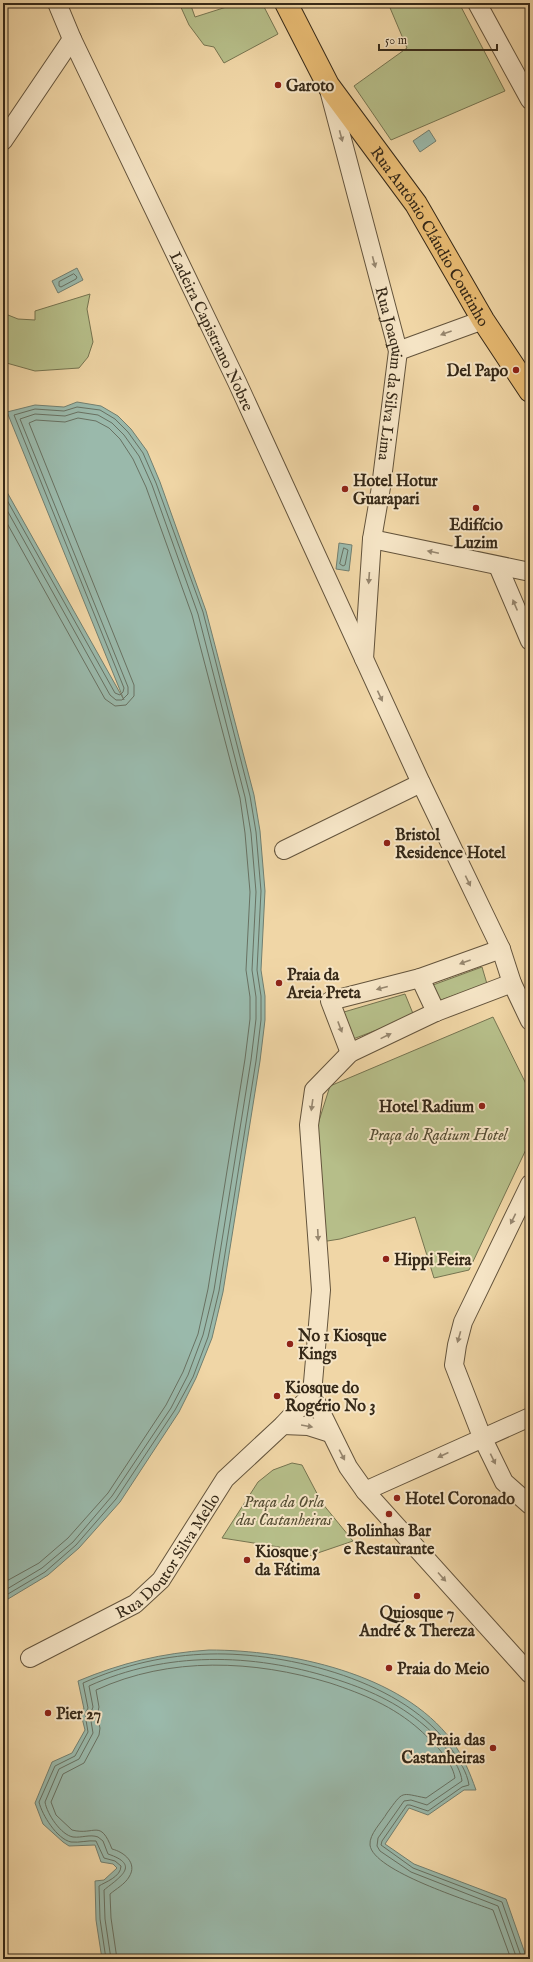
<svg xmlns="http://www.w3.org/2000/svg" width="533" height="1962" font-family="'IM FELL English',serif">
  <rect width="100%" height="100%" fill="#f0d6a6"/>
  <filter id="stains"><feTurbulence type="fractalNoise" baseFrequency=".005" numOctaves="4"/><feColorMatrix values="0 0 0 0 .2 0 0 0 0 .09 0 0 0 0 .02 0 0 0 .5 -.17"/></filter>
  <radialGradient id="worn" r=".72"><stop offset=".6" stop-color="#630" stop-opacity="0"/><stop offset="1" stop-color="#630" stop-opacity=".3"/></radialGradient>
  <path fill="#b6be89" stroke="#767450" d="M 179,3 L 190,3 L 195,17 L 239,3 L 262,3 L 278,34 L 224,63 L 214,47 L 204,45 L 189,25 Z
    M 388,3 L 459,3 L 505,91 L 391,140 L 354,86 L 407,48 Z
    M 90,294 L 87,309 L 93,342 L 88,357 L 79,368 L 35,371 L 3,362 L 3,313 L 18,319 L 35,320 L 35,311 Z
    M 482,967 L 487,984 L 438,1001 L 433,985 Z
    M 405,994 L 414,1016 L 353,1039 L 344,1012 Z
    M 493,1017 L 530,1092 L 530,1141 L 469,1270 L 434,1278 L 415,1217 L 340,1239 L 321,1242 L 318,1124 L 330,1086 Z
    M 292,1463 L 302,1465 L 322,1503 L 353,1541 L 306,1557 L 279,1547 L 222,1538 L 258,1482 L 273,1470 Z"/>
  <path fill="#9ab9ab" stroke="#727f70" d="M 429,130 L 436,141 L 420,152 L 413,141 Z
    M 77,268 L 83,280 L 58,293 L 52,281 Z
    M 77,402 L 101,406 L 118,416 L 131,429 L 147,451 L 160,482 L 206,611 L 254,795 L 260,831 L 265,891 L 261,970 L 265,996 L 265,1020 L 260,1061 L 223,1292 L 212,1338 L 196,1378 L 179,1412 L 120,1502 L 79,1548 L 48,1575 L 8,1599 L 3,1597 L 3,485 L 124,700 L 7,412 L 35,405 L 64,407 Z
    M 339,543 L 352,545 L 349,571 L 336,569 Z
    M 209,1650 C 288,1650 402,1673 452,1741 C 463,1756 470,1773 476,1790 L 464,1790 L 428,1815 L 409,1808 L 385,1844 L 414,1864 L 506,1899 L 527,1959 L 102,1959 L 96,1920 L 95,1881 L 104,1880 L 117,1868 L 113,1864 L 101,1862 L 95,1845 L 69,1846 L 63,1842 L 43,1824 L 35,1803 L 52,1762 L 72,1753 L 85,1730 L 80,1710 L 84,1709 L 78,1681 C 121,1663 162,1653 209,1650 Z"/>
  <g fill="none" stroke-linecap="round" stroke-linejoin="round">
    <path stroke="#687162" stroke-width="1" d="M 74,274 L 77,277 L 76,279 L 61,287 L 59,286 L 59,282 Z
      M 3,493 L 115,693 L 120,695 L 123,692 L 124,688 L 14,415 L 35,409 L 64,411 L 77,407 L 100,410 L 115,419 L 128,432 L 143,453 L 156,483 L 203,612 L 250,796 L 256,832 L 261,891 L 257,970 L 261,996 L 261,1020 L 256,1061 L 219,1291 L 208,1337 L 193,1377 L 175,1410 L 116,1499 L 76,1545 L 45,1572 L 8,1594 L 3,1594
      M 3,503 L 110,695 L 116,700 L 122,700 L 128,694 L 128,687 L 20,419 L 35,414 L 65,416 L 78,412 L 98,415 L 112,423 L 124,435 L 139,456 L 152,485 L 198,614 L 245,797 L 251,833 L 256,892 L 252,970 L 256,997 L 256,1019 L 251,1060 L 214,1290 L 203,1335 L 188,1375 L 171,1408 L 112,1496 L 73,1542 L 42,1568 L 7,1589 L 3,1589
      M 3,516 L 105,699 L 115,706 L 126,705 L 134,696 L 134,685 L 29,423 L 36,420 L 65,422 L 78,418 L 96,421 L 109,428 L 120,439 L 133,459 L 146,487 L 192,615 L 240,798 L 245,833 L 250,892 L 246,970 L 250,997 L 250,1019 L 245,1059 L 208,1289 L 198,1334 L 183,1372 L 166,1405 L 108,1493 L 68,1538 L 39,1563 L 3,1583
      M 344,548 L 348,550 L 345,565 L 343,566 L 340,564 Z
      M 106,1959 L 100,1919 L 99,1886 C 105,1882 121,1877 121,1866 L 115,1861 L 104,1858 L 96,1841 C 88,1840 80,1843 71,1842 C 57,1839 42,1815 39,1802 L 55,1766 L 75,1756 L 88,1732 L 85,1714 L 88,1708 L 83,1683 C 123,1665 166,1655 210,1654 C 288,1652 407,1681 452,1750 C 459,1760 467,1772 469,1785 L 462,1787 L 428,1811 L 410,1805 L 407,1805 L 382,1841 L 381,1845 L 413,1868 L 502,1902 L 522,1959
      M 111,1959 L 105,1919 L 104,1890 C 120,1877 141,1865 108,1854 L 103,1841 L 98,1837 C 90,1834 82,1838 73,1837 C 61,1835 47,1814 45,1802 L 59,1769 L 79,1759 L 93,1733 L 90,1715 L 93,1707 L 89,1686 C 166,1651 252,1653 332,1678 C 367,1689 397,1702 425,1726 C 439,1738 460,1763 462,1781 L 427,1805 L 411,1800 L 404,1801 L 378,1838 L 377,1846 L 380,1851 L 411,1872 L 498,1906 L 517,1959
      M 117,1959 L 111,1918 L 110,1894 C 116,1889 125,1884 129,1877 C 138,1863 124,1852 112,1849 C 100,1818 95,1836 72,1830 L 56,1815 L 51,1802 L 63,1774 L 84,1763 L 99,1735 L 100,1728 L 97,1716 L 99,1707 L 96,1690 C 170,1656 254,1660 330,1683 C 363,1694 393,1706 420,1730 C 433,1742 452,1760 455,1778 L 426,1798 C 400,1793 404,1790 387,1813 C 382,1822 369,1834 370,1845 C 373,1871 470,1901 493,1910 L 511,1959"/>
    <defs>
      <g id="minor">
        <path id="s1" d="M 57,3 L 72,39 L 237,382 L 421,783 L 501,949 L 512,983 L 530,1021"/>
        <path d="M 477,3 L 530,100"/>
        <path id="s2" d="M 329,90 L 398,351 L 381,487 L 372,539 L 364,659"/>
        <path d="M 3,141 L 72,39"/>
        <path d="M 398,351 L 483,320"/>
        <path d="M 372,539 L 530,572"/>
        <path d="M 498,566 L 530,641"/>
        <path d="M 284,850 L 421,783"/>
        <path d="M 420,978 L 436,1012"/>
        <path d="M 512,983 L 436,1012 L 350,1053 L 314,1090 L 309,1125 L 321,1290 L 312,1394 L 348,1467 L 365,1491 L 530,1674"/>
        <path d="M 350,1053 L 330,1001 L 420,978 L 501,949"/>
        <path d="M 530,1184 L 463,1322 L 457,1345 L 454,1365 L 482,1437 L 504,1482 L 530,1505"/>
        <path d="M 283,1425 L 308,1426 L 330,1433"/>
        <path d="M 365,1491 L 530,1417"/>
        <path id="s3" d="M 30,1658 L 135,1604 L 161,1580 L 225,1479 L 283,1425 L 312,1394"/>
      </g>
      <g id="major">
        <path id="s4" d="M 286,3 L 328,85 L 416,204 L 483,320 L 530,391"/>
      </g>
    </defs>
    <use href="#minor" stroke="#64543c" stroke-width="20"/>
    <use href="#major" stroke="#362918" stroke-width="24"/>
    <use href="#minor" stroke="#f5e4c5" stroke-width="18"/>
    <use href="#major" stroke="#e8bb73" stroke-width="22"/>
  </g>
  <defs><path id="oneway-solid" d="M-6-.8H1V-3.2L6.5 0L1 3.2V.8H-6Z"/></defs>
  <g fill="#96866e">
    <use href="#oneway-solid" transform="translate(341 136) rotate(75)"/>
    <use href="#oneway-solid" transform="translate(374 262) rotate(75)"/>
    <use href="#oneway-solid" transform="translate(446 333) rotate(160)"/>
    <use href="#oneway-solid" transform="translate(433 552) rotate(-168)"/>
    <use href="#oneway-solid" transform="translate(369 578) rotate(94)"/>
    <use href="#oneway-solid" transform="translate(515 605) rotate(-113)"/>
    <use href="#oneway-solid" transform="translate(380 696) rotate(65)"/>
    <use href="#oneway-solid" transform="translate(468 881) rotate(64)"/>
    <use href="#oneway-solid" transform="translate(465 962) rotate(160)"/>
    <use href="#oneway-solid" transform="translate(382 988) rotate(165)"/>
    <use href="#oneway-solid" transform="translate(340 1027) rotate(69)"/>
    <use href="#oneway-solid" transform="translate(386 1036) rotate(-26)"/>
    <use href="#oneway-solid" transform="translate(312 1105) rotate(98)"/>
    <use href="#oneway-solid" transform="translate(513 1219) rotate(116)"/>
    <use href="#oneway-solid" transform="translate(318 1235) rotate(87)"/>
    <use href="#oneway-solid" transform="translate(459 1337) rotate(106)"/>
    <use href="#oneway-solid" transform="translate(307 1426) rotate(10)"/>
    <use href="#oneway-solid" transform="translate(342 1455) rotate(62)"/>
    <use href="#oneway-solid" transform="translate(443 1455) rotate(155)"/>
    <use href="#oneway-solid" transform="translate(493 1459) rotate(64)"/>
    <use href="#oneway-solid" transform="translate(442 1577) rotate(48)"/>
  </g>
  <g fill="#8f2418" stroke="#f5e4c5" stroke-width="1.5">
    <circle cx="278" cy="85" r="4"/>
    <circle cx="516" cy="370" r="4"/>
    <circle cx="345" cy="489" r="4"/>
    <circle cx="476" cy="508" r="4"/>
    <circle cx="387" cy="843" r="4"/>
    <circle cx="279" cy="983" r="4"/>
    <circle cx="482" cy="1106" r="4"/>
    <circle cx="386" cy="1259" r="4"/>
    <circle cx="290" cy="1344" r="4"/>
    <circle cx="277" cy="1396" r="4"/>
    <circle cx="397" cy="1498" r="4"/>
    <circle cx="389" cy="1514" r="4"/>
    <circle cx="247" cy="1560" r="4"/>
    <circle cx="417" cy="1596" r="4"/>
    <circle cx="389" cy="1668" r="4"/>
    <circle cx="48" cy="1713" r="4"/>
    <circle cx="493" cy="1748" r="4"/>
  </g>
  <g text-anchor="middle" stroke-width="4" stroke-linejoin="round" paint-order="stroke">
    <g font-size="16" font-weight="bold" fill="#362918" stroke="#f5e4c5" text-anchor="start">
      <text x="286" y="91">Garoto</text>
      <text x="508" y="376" text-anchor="end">Del Papo</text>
      <text x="353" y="486">Hotel Hotur<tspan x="353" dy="18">Guarapari</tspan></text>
      <text x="476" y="530" text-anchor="middle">Edifício<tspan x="476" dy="18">Luzim</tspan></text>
      <text x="395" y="840">Bristol<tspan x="395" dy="18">Residence Hotel</tspan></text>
      <text x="287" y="980">Praia da<tspan x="287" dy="18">Areia Preta</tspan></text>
      <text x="474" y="1112" text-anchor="end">Hotel Radium</text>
      <text x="394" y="1265">Hippi Feira</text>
      <text x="298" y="1341">No 1 Kiosque<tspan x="298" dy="18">Kings</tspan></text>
      <text x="285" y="1393">Kiosque do<tspan x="285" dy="18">Rogério No 3</tspan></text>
      <text x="405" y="1504">Hotel Coronado</text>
      <text x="389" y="1536" text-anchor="middle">Bolinhas Bar<tspan x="389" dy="18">e Restaurante</tspan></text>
      <text x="255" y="1557">Kiosque 5<tspan x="255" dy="18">da Fátima</tspan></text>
      <text x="417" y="1618" text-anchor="middle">Quiosque 7<tspan x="417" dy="18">André &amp; Thereza</tspan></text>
      <text x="397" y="1674">Praia do Meio</text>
      <text x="56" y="1719">Pier 27</text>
      <text x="485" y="1745" text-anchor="end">Praia das<tspan x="485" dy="18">Castanheiras</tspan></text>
    </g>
    <g font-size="16" fill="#362918" stroke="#f5e4c5">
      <text dy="6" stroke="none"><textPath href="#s4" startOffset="275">Rua Antônio Cláudio Coutinho</textPath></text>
      <text dy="6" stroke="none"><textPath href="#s1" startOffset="363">Ladeira Capistrano Nobre</textPath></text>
      <text dy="6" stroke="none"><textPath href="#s2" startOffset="292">Rua Joaquim da Silva Lima</textPath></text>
      <text dy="6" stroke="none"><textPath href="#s3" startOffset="176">Rua Doutor Silva Mello</textPath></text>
    </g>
    <g font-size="16" font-style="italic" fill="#564e34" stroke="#f5e4c5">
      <text x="438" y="1140">Praça do Radium Hotel</text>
      <text x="284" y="1507">Praça da Orla<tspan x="284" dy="18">das Castanheiras</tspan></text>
    </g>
  </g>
  <rect width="533" height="1962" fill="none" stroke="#f0d6a6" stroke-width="16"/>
  <rect x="4" y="4" width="525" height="1954" fill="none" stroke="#362918" stroke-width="2"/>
  <rect x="8" y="8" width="517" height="1946" fill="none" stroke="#362918"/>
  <path d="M379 44v6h118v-6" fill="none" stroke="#362918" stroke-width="2"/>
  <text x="385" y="44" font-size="12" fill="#362918" stroke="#f5e4c5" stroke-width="3" paint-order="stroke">50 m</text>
  <rect width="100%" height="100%" filter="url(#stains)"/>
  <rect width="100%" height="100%" fill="url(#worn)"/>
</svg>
